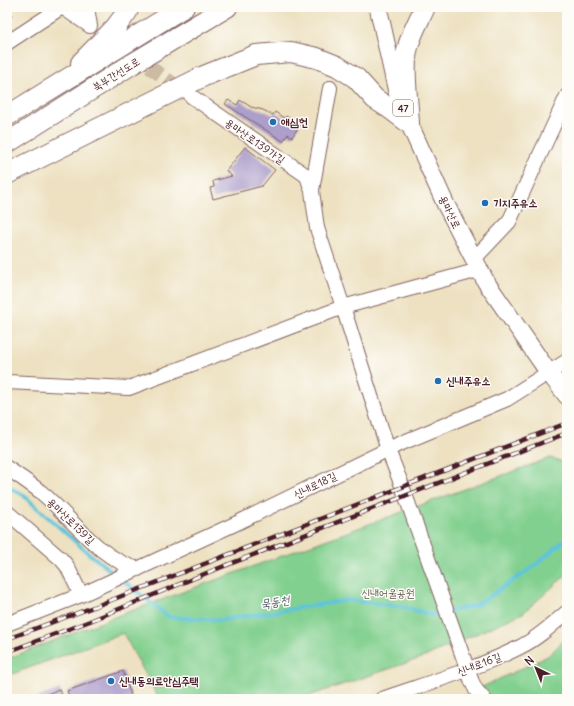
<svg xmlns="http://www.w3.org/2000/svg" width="574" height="706" font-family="Delius,'Poor Story',sans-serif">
  <rect width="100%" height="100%" fill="#fdfcf7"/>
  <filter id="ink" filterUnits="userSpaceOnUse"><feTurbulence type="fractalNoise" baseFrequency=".025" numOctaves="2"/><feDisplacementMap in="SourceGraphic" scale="8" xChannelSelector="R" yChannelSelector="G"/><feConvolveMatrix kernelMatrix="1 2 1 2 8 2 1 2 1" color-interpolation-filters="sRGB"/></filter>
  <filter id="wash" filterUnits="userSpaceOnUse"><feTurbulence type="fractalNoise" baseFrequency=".012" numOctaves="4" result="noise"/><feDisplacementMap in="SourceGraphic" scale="16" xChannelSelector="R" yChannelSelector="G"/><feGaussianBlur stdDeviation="0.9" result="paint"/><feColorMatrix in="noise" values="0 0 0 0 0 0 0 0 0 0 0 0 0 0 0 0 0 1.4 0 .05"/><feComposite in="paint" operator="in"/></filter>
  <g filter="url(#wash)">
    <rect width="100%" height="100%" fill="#ede1c1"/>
    <path fill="#82d08f" stroke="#66785d" d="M 550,458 L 567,463 L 567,574 L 523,613 L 424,657 L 300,699 L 159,699 L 123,633 L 7,676 L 7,659 L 117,616 Z
      M 567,637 L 567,699 L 484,699 L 476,690 L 548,656 Z"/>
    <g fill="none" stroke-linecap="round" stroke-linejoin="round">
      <path stroke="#5ec4db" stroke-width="4" d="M 7,487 L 22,494 L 87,552 L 169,617 L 221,620 L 349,600 L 404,607 L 433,615 L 477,605 L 533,567 L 567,538"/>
    </g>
    <g id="blocks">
      <path fill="#ad9fcc" d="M 7,10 L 12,16 L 7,21 Z
        M 228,100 L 237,105 L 240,100 L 251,107 L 263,110 L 273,115 L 275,112 L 284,118 L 286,116 L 300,125 L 292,137 L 288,134 L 283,141 L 225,104 Z
        M 245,147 L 275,170 L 262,186 L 213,199 L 210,188 L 214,187 L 213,181 L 232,176 L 226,171 Z
        M 123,671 L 132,699 L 70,699 L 67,691 Z
        M 60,689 L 63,699 L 34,699 Z"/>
    </g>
  </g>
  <g filter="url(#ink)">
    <use href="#blocks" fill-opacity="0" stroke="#836360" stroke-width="1"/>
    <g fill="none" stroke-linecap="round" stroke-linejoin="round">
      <path stroke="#ccbaa3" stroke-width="14" stroke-dasharray="14 7" stroke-linecap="butt" d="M 132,55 L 185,92"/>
      <defs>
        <path id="minor" d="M 62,7 L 90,26
          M 87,7 L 90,26
          M 7,43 L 62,7
          M 312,190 L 330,88
          M 474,259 L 509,222 L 567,96
          M 479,270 L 343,307 L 388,450 L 401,483 L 472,682 L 476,690 L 484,699
          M 7,382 L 129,388 L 343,307 L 317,228 L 312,191 L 307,176 L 191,96
          M 7,468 C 19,476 31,484 42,493 C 73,519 98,558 138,569
          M 7,512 L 61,559 L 67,566 L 81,595
          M 7,624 L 81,595 L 237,523 L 397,445 L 507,399 L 567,361
          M 382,699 C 428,683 476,669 520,647 C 537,639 553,624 567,612"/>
        <path id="major" d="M 378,7 L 397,92 L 409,123 L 445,203 L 486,282 L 549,373 L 567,396"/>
        <path id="highway" d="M 81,63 L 115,28 L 127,12 L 129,7
          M 7,116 L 184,7
          M 409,123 C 408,101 403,71 407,51 C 410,35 419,21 425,7
          M 7,143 L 132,64 L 227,7
          M 7,174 L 204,76 L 256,55 L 291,52 L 317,58 L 337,66 L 356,78 L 375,99 L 389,108 L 409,123"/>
      </defs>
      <use href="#minor" stroke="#836360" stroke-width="16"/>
      <use href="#major" stroke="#836360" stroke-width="19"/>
      <use href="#highway" stroke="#836360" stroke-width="22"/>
      <use href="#minor" stroke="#fff" stroke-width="14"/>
      <use href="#major" stroke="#fff" stroke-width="17"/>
      <use href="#highway" stroke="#fff" stroke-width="20"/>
      <defs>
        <path id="rail" d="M 7,639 L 96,606 L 567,423
          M 7,652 L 90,621 L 209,572 L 567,433"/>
      </defs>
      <use href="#rail" stroke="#4a1f2b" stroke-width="4.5"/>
      <use href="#rail" stroke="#fdfcf7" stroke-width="3" stroke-dasharray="9" stroke-linecap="butt"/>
    </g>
  </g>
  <g fill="#1f6fb2" stroke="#fdfcf7" stroke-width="1.5">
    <circle cx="273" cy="122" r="4"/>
    <circle cx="485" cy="203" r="4"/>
    <circle cx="438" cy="381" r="4"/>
    <circle cx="111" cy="681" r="4"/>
  </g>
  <g text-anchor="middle" stroke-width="3" stroke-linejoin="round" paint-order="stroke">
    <rect fill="#fdfcf7" stroke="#806168" stroke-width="1" x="393" y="100" width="20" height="16" rx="3"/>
    <g font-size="10" font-weight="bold" fill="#4a1f2b">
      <text x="403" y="112">47</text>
    </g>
    <g font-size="11" fill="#4a1f2b" stroke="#fdfcf7">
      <text transform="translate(116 74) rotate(-32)" y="4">북부간선도로</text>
      <text transform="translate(255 141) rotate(35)" y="4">용마산로139가길</text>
      <text transform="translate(450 212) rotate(64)" y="4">용마산로</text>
      <text transform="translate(315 485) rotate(-26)" y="4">신내로18길</text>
      <text transform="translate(71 521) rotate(44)" y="4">용마산로139길</text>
      <text transform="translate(479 664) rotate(-21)" y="4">신내로16길</text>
    </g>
    <g font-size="11" font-weight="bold" fill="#4a1f2b" stroke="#fdfcf7" text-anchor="start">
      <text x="281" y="126">애심헌</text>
      <text x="493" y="207">기지주유소</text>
      <text x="446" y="385">신내주유소</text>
      <text x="119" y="685">신내동의료안심주택</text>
    </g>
    <g font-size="11" fill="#5b5449" stroke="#fdfcf7">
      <text x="388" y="597">신내어울공원</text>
    </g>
    <g font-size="12" font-style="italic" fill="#515969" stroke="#fdfcf7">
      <text transform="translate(275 602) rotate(-9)" y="4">묵동천</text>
    </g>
  </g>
  <rect width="574" height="706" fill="none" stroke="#fdfcf7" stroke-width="24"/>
  <g transform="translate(536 668) rotate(317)" stroke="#fdfcf7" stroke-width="3" paint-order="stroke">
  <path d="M0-3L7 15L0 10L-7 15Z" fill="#4a1f2b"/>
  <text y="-6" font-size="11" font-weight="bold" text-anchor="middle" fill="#4a1f2b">N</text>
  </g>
</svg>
